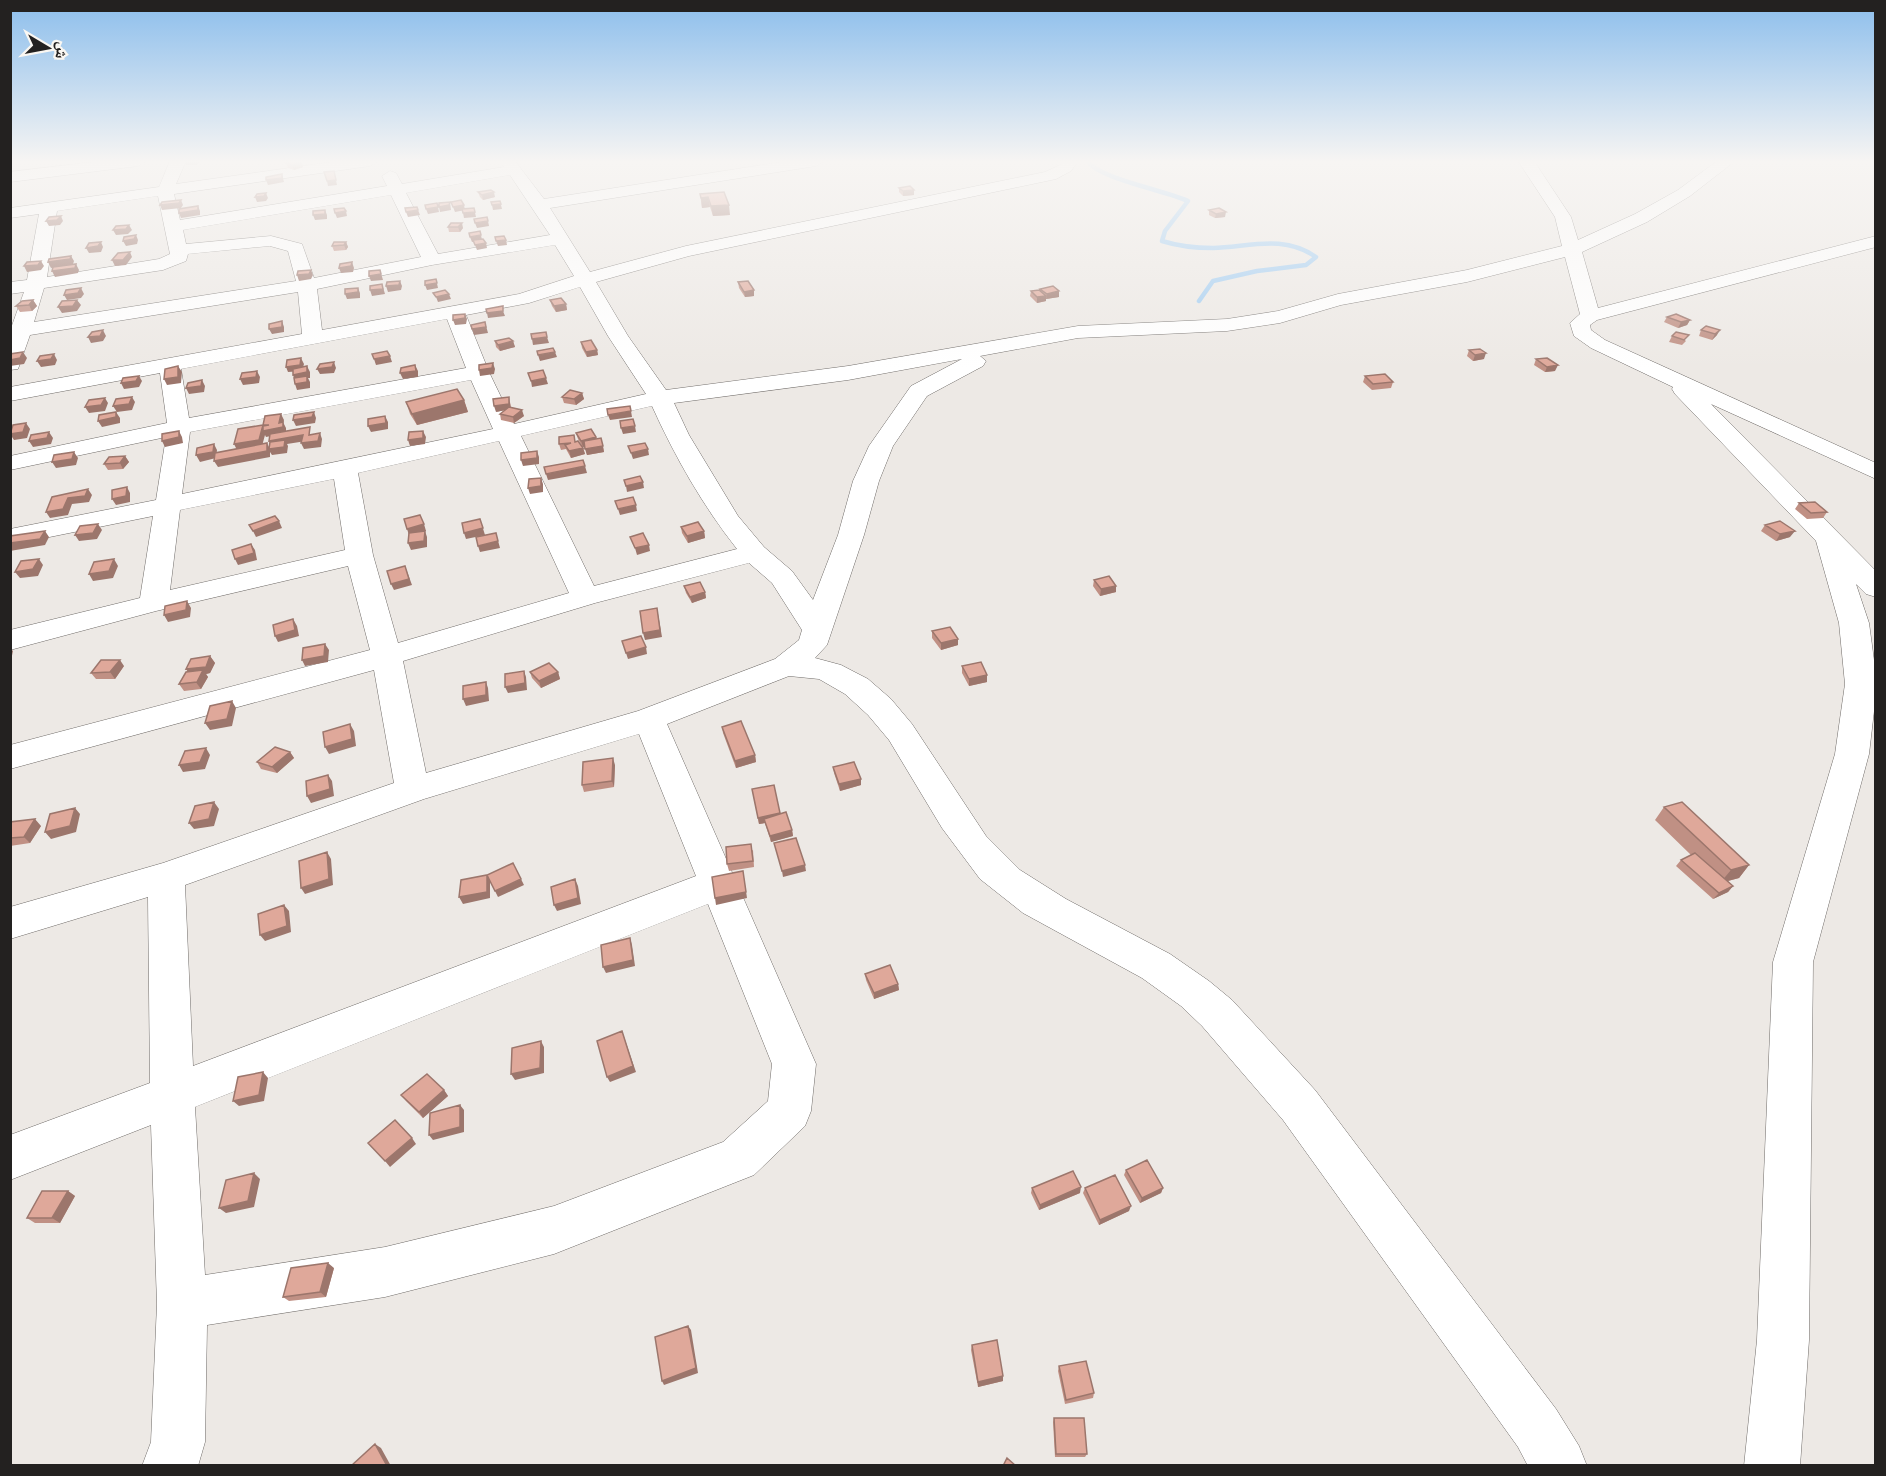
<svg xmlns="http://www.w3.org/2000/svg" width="1886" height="1476" font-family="Montserrat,'Noto Naskh Arabic',sans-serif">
  <rect width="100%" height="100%" fill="#ede9e5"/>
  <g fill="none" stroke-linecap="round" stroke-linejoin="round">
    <path stroke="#a2cdf2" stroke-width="4.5" d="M 1087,161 C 1100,179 1164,190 1188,201 L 1165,231 L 1162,241 C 1178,246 1196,248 1213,248 C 1249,247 1283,234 1316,257 L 1306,265 L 1257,271 L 1213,281 L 1199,301"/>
    <defs>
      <path id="minor" d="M 102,161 L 146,161 L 138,166 L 10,182 L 10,172 Z
        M 170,161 L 186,161 L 176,184 L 339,161 L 378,161 L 370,166 L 174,194 L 180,220 L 387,186 L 382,176 L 390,171 L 396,173 L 402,184 L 504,167 L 499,161 L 515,161 L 544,199 L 788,161 L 824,161 L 816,166 L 550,208 L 590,272 L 686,246 L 1045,172 L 1060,165 L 1062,161 L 1078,161 L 1071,171 L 1056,179 L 689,256 L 596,282 L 628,336 L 666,390 L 848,366 L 1078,326 L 1227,319 L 1278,311 L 1338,294 L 1467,270 L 1562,246 L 1555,217 L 1518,161 L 1534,161 L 1571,217 L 1578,240 L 1635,214 L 1678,190 L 1717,161 L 1735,161 L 1690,196 L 1647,222 L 1582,252 L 1598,308 L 1876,236 L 1876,247 L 1597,320 L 1590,325 L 1591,330 L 1605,340 L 1876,463 L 1876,479 L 1711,404 L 1876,571 L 1876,597 L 1866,594 L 1856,584 L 1869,623 L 1876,675 L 1876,694 L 1869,754 L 1813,962 L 1809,1340 L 1800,1466 L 1744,1466 L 1757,1340 L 1773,962 L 1835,754 L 1845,684 L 1839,623 L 1816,541 L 1675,394 L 1672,389 L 1673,387 L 1591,348 L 1574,336 L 1570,323 L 1580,314 L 1565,257 L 1467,282 L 1341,305 L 1280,323 L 1227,331 L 1078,338 L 980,356 L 986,361 L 983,366 L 927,396 L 893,446 L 879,481 L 864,535 L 827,645 L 815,658 L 841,665 L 868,679 L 891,699 L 912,724 L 986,836 L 1020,870 L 1066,899 L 1170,954 L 1209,981 L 1232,1000 L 1315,1090 L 1556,1409 L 1579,1446 L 1587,1466 L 1528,1466 L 1518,1447 L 1283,1120 L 1202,1026 L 1181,1006 L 1142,978 L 1023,913 L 980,879 L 942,828 L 889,740 L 868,715 L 845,694 L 819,679 L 789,676 L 667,724 L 816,1064 L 811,1111 L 805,1126 L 754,1175 L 554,1254 L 385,1297 L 207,1325 L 205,1442 L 198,1466 L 142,1466 L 151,1442 L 157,1304 L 151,1125 L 10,1180 L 10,1135 L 150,1083 L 148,897 L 10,939 L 10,907 L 163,863 L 394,783 L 374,670 L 10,769 L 10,745 L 370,650 L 348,566 L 156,611 L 10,650 L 10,630 L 140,598 L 153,516 L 10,545 L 10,529 L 156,500 L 166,437 L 10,470 L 10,456 L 167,423 L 160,373 L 10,401 L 10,387 L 302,334 L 298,292 L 30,335 L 18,369 L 10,370 L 10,331 L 24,292 L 10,294 L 10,282 L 27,280 L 39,214 L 10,218 L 10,208 L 159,187 ZM 510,175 L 550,235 L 438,254 L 406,193 ZM 391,195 L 421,257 L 314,278 L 302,244 L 271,236 L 186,244 L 183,230 ZM 158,196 L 170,254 L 159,259 L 47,277 L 57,211 ZM 555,245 L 574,276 L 519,294 L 322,330 L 317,289 L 432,265 ZM 270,246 L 288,251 L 296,281 L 34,322 L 44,288 L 163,270 L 186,261 L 188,254 ZM 580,287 L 608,336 L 646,394 L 514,424 L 489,372 L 466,315 L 529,303 ZM 447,319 L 466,368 L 189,418 L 181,369 ZM 962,359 L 911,386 L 869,446 L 853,481 L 838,535 L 813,600 L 792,571 L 764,547 L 738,516 L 689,435 L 674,403 L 848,380 ZM 471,380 L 493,429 L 182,494 L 190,432 ZM 652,406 C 675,457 703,506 737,549 L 594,586 L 521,436 ZM 499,441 L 569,593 L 398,643 L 373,555 L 358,473 ZM 334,479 L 345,550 L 170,590 L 180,510 ZM 749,563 L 772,583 L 802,630 L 799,640 L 775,659 L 638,711 L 426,773 L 403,661 L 595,603 ZM 639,734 L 696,876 L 193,1066 L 185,885 L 424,799 ZM 708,904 L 772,1064 L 768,1101 L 723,1142 L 554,1206 L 385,1247 L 205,1275 L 195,1107 Z"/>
    </defs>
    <use href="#minor" stroke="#706c69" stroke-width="1"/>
    <use href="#minor" fill="#fff" fill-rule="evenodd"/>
  </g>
  <path fill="#c09084" d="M 286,163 L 303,167 L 294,170 L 288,168 Z
    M 899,188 L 914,190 L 914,195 L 903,196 L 899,192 Z
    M 478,192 L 495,197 L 483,200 L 480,197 Z
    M 700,194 L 730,215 L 713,216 L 710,207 L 702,208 Z
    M 1209,210 L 1225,217 L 1215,218 L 1209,215 Z
    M 451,223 L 463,228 L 460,232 L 449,232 L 448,227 Z
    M 346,242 L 348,247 L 346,250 L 334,251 L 332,246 Z
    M 738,282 L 754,296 L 745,297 L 739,288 Z
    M 1040,289 L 1059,297 L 1046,299 L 1046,301 L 1037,303 L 1030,296 L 1031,291 L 1040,290 Z
    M 33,300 L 37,306 L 32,311 L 20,312 L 16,306 Z
    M 550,300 L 566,304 L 567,310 L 556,312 L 552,306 Z
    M 1667,317 L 1690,320 L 1687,325 L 1678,328 L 1664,322 Z
    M 1706,326 L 1717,335 L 1712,340 L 1699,336 L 1701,330 Z
    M 1676,332 L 1686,341 L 1682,345 L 1669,342 L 1672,336 Z
    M 495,341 L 513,341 L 515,347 L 500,351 L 496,347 Z
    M 581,342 L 597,350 L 598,355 L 587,357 L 582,348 Z
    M 1469,350 L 1484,359 L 1473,361 L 1467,356 Z
    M 1536,359 L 1555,371 L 1545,372 L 1534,365 Z
    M 1365,376 L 1393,382 L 1391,388 L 1372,390 L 1363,382 Z
    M 582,393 L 584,399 L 576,405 L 564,403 L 562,397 Z
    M 464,400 L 468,412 L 417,425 L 410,414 L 406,402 Z
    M 510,402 L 511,408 L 524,416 L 514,423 L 501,420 L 500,414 L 505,410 L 496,412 Z
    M 576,433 L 597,439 L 601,438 L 604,452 L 587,455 L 585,446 L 583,447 L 585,454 L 571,458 L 566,449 L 561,450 L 559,444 L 576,441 L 582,446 L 578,439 Z
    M 125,456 L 129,462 L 123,469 L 108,470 L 104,464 Z
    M 1799,503 L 1827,512 L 1823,518 L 1807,519 L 1795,509 Z
    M 1765,525 L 1790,537 L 1776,541 L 1761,531 Z
    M 681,527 L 704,531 L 705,538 L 688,543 L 682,533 Z
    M 1094,580 L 1116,592 L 1100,596 L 1093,586 Z
    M 684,586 L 705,592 L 706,598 L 692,603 L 686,593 Z
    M 932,631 L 958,645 L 941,650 L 932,638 Z
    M 210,656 L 215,663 L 210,673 L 206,674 L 208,677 L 201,689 L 184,691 L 179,684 L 188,672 L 186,669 Z
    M 124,666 L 115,679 L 96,679 L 91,673 Z
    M 962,666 L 987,675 L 987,682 L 969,686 L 962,673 Z
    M 530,672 L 558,672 L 560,679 L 541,688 L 532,678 Z
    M 722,727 L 755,755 L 756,762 L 736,768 L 723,733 Z
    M 290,752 L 294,758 L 277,773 L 261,769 L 257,762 Z
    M 615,765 L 614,787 L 584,792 L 582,785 Z
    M 833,767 L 861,779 L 861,785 L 840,791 L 834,773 Z
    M 752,789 L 780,814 L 792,830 L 793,836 L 771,842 L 765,823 L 759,824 Z
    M 1664,807 L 1749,865 L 1739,878 L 1728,881 L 1733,886 L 1728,892 L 1713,899 L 1676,866 L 1681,860 L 1691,855 L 1655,820 Z
    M 10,822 L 41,826 L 30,843 L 10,846 Z
    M 753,850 L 754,867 L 729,871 L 727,864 Z
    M 865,974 L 898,984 L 899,990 L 874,999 L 866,980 Z
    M 444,1090 L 448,1096 L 423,1118 L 406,1101 L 401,1095 Z
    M 1126,1170 L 1163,1188 L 1161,1193 L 1140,1203 L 1124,1175 Z
    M 1032,1188 L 1080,1193 L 1039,1210 L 1031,1193 Z
    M 1085,1188 L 1129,1211 L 1099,1225 L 1083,1193 Z
    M 68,1191 L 75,1196 L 60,1223 L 35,1223 L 27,1218 Z
    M 334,1268 L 326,1297 L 289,1301 L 283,1297 Z
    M 972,1345 L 1003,1376 L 1003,1381 L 978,1387 L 971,1350 Z
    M 1059,1366 L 1094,1393 L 1093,1398 L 1065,1404 L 1058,1371 Z
    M 1054,1418 L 1087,1454 L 1085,1457 L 1055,1457 L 1053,1422 Z"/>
  <path fill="#9c766c" d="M 184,161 L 200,161 L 197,165 L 186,165 Z
    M 302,162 L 303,167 L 294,170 L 292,165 Z
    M 334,171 L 337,185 L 328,186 L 327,181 Z
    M 282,174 L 284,182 L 268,185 L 266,180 Z
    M 914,190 L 914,195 L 903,196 L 903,191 Z
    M 494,192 L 495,197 L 483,200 L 482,195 Z
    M 266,193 L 268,198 L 266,201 L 257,202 L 255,197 Z
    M 708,197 L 710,207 L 702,208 L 701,198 Z
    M 181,200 L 183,205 L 181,208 L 162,210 L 160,205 Z
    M 500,201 L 502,209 L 493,210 L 492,205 Z
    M 450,202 L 451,210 L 440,212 L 439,207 Z
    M 464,205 L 465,210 L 455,212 L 453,207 Z
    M 729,205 L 730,215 L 713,216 L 711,206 Z
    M 198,206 L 200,211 L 200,215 L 181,218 L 179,213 Z
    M 438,207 L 439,212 L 428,214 L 426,209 Z
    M 474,208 L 476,217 L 464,218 L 463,213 Z
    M 325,210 L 327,215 L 327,219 L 315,220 L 313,215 Z
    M 418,210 L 420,215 L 408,217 L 406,212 Z
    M 346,211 L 347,216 L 337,218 L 335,213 Z
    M 1226,212 L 1225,217 L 1215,218 L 1216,214 Z
    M 61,216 L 63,221 L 60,225 L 49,226 L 46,221 Z
    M 488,221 L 489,226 L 477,228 L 475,223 Z
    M 462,223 L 463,228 L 460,232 L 458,227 Z
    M 129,225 L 132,230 L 128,234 L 116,235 L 113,230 Z
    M 136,235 L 138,240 L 137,244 L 126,246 L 123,241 Z
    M 481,235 L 482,240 L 472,242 L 470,237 Z
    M 506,240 L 507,245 L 498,246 L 496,241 Z
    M 101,242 L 103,247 L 101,252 L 89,253 L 86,248 Z
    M 346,242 L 348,247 L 346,250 L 344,245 Z
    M 486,243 L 487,248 L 477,250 L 475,245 Z
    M 130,252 L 132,257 L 126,265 L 115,266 L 112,260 Z
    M 71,256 L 74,261 L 73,264 L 51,268 L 48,262 Z
    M 41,261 L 44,266 L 41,270 L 27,272 L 24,266 Z
    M 352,262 L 354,268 L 353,272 L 341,273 L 339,268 Z
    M 76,264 L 79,270 L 78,273 L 55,277 L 52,271 Z
    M 311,270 L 313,275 L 311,279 L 299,281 L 297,275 Z
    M 380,270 L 383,280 L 371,281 L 369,276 Z
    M 436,279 L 438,288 L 427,290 L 425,285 Z
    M 400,281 L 402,286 L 401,290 L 388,292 L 386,286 Z
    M 382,284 L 385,294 L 372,296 L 370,290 Z
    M 81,288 L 84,294 L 81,298 L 67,300 L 64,295 Z
    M 358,288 L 360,293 L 360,298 L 347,299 L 345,294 Z
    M 754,290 L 754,296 L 745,297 L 744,292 Z
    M 1059,291 L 1059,297 L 1046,299 L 1047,294 Z
    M 449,294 L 451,299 L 438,302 L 436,297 Z
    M 1046,296 L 1046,301 L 1037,303 L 1037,297 Z
    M 33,300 L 37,306 L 32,311 L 29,305 Z
    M 77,300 L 81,305 L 77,311 L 62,313 L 58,307 Z
    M 566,304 L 567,310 L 556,312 L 554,306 Z
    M 503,311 L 505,316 L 488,318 L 487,313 Z
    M 465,314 L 467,319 L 466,324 L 455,325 L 453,320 Z
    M 1690,320 L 1687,325 L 1678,328 L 1681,322 Z
    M 282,321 L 284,327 L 284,332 L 272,334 L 269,329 Z
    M 485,322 L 488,333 L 474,335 L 472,329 Z
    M 103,330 L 106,336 L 103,341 L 91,343 L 88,337 Z
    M 1720,330 L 1717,335 L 1712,340 L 1715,334 Z
    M 547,337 L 549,343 L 533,345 L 532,339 Z
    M 513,341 L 515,347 L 500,351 L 498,345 Z
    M 597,350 L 598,355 L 587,357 L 586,352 Z
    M 23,352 L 27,358 L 24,364 L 10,366 L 10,360 Z
    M 555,352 L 557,357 L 540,361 L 538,355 Z
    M 1486,353 L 1484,359 L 1473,361 L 1475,355 Z
    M 54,354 L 57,360 L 55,365 L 41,367 L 37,361 Z
    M 390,356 L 392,362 L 376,365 L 374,359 Z
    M 301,358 L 304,364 L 302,371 L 288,372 L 286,367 Z
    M 334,362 L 336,368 L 334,373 L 320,374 L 317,369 Z
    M 493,363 L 495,369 L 494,374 L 480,376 L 479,370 Z
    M 415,365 L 418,371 L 418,377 L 403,379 L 400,373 Z
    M 1558,365 L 1555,371 L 1545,372 L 1547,367 Z
    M 178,366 L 182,372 L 181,383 L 167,385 L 164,379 Z
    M 307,366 L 310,372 L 310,378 L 308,378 L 310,382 L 310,388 L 297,390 L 295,384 L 295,381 L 293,375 Z
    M 257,371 L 260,377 L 259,383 L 243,385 L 240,379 Z
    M 139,376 L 142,381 L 139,387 L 124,389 L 121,383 Z
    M 546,378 L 548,384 L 532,387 L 531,381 Z
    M 202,380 L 205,386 L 204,392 L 189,394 L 186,388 Z
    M 582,393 L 584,399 L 576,405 L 574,399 Z
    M 132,397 L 135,402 L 132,410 L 117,412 L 113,406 Z
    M 509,397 L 511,409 L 496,412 L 494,406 Z
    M 105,398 L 108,403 L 105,411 L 89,413 L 85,407 Z
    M 464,400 L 468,412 L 417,425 L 412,414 Z
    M 522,410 L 524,416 L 514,423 L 513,417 Z
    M 631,411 L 632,417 L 610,420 L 608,415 Z
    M 116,412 L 120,418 L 120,423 L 102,427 L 98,421 Z
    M 314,412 L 316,418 L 315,423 L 296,426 L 293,420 Z
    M 281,414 L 284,420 L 282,428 L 283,422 L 286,428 L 286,433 L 266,437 L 265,435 L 262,446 L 237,450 L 234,444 L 263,425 L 265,431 L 279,423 Z
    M 385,416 L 388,422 L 388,429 L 371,432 L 368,426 Z
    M 26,423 L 30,429 L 27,438 L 14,440 L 10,434 Z
    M 635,426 L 636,432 L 623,434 L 621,428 Z
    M 179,431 L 182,437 L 183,443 L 165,447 L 162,441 Z
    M 423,431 L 426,437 L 425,444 L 410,446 L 408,440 Z
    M 49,432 L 53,438 L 51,444 L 33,447 L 29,441 Z
    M 320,433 L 322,439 L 321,447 L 304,449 L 301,443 Z
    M 303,435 L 306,441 L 287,444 L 288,446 L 287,453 L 272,455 L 270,452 L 270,457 L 218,467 L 214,461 L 267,443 L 270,449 L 272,447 L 269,441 Z
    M 596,437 L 598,443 L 583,447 L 581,441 Z
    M 214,444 L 217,450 L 216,458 L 200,462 L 196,455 Z
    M 603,446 L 604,452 L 587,455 L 585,449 Z
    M 583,448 L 585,454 L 571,458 L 569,451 Z
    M 648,449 L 649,455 L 633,459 L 631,453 Z
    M 537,451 L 539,457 L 539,464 L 523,466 L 521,460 Z
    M 74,452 L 78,458 L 76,465 L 56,468 L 52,462 Z
    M 125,456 L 129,462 L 123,469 L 120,463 Z
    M 585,466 L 587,473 L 548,480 L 546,474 Z
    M 541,478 L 543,484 L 543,492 L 530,494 L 528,488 Z
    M 643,482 L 644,488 L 627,492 L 626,486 Z
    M 127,487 L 130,493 L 130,502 L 116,505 L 112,499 Z
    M 88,489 L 92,495 L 89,502 L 72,504 L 68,515 L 50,518 L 46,512 L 68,498 Z
    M 636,505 L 637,511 L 620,515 L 618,509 Z
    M 480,519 L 485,535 L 466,539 L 464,533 Z
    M 279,521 L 282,528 L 256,537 L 253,531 Z
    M 98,524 L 102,530 L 97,539 L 79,541 L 75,535 Z
    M 424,524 L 426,531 L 425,531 L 427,537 L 427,547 L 411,550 L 408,543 L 409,535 L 407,529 Z
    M 45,531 L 49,537 L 45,545 L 10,551 L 10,543 Z
    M 704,531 L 705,538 L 688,543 L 687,536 Z
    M 1795,531 L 1790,537 L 1776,541 L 1780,534 Z
    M 496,533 L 500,548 L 480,552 L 478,546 Z
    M 251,544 L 255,550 L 257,560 L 238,565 L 235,559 Z
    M 649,545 L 650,551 L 637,555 L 635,548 Z
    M 39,559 L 43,565 L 38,576 L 20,578 L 15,572 Z
    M 114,559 L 118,566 L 113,578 L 93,581 L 89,574 Z
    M 405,566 L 412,585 L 394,590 L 391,584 Z
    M 1116,586 L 1116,592 L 1100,596 L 1101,589 Z
    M 705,592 L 706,598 L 692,603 L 690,597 Z
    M 187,601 L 191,608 L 190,617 L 168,622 L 164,615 Z
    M 657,608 L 662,637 L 645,640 L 643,633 Z
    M 293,619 L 297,626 L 299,636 L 278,642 L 275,636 Z
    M 958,639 L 958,645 L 941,650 L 941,643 Z
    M 325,644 L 329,650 L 328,662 L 305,666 L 302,660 Z
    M 646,647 L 647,654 L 628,659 L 626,653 Z
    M 10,648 L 13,651 L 10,665 Z
    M 210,656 L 215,663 L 210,673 L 206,674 L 208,677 L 201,689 L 186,669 Z
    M 120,660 L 124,666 L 115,679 L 110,672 Z
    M 524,671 L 526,677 L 527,690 L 508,693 L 505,687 Z
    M 558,672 L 560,679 L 541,688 L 539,681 Z
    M 987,675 L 987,682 L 969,686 L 969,679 Z
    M 486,682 L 488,688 L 489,701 L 466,706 L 463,699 Z
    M 232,701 L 236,708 L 232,726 L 210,730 L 205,723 Z
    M 350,724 L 354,731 L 356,746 L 329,754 L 325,747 Z
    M 206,748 L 210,755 L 205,769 L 183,772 L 179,765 Z
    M 290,752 L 294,758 L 277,773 L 272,767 Z
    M 755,755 L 756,762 L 736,768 L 735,761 Z
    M 613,758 L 615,765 L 614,787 L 612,781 Z
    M 328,775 L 332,781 L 334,796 L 311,803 L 307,796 Z
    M 861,779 L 861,785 L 840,791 L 839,784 Z
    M 214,802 L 219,809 L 214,826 L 194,829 L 189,823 Z
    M 75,808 L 80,814 L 76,832 L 51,839 L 45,832 Z
    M 780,813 L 781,819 L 764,819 L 765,823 L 759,824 L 758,818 Z
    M 35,819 L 41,826 L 30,843 L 24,837 Z
    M 792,830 L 793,836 L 771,842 L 770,836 Z
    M 327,852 L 331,859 L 333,885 L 305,894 L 301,888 Z
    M 805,865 L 806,871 L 783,877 L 782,871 Z
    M 1749,865 L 1739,878 L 1720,883 L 1731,870 Z
    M 743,871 L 747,898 L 716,905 L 715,898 Z
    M 487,875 L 490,881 L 490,898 L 463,904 L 459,897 Z
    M 521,879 L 524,885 L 498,897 L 495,891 Z
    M 575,879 L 578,886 L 581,904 L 557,911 L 554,905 Z
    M 1733,886 L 1728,892 L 1713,899 L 1719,893 Z
    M 284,905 L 289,911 L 291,932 L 265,941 L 260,935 Z
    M 630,938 L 632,945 L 635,966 L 606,973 L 603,967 Z
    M 898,984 L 899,990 L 874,999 L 874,993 Z
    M 622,1031 L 636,1072 L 610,1082 L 607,1077 Z
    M 541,1041 L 544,1047 L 544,1073 L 515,1080 L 511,1074 Z
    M 263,1072 L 268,1078 L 264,1101 L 239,1106 L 233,1101 Z
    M 444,1090 L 448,1096 L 423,1118 L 419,1112 Z
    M 460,1105 L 464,1110 L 464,1132 L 433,1140 L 429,1135 Z
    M 412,1138 L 416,1144 L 390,1167 L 385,1161 Z
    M 254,1173 L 260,1179 L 254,1207 L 226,1213 L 219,1208 Z
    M 1081,1187 L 1080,1193 L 1039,1210 L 1040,1205 Z
    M 1163,1188 L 1161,1193 L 1140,1203 L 1142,1198 Z
    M 68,1191 L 75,1196 L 60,1223 L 52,1218 Z
    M 1131,1206 L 1129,1211 L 1099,1225 L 1100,1220 Z
    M 328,1263 L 334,1268 L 326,1297 L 320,1292 Z
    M 688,1326 L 691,1330 L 698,1373 L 664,1385 L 662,1381 Z
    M 1003,1376 L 1003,1381 L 978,1387 L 978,1382 Z
    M 375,1444 L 381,1448 L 391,1466 L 387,1466 Z"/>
  <path fill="#dfa89a" stroke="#9c766c" stroke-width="1.5" d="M 293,161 L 297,161 L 302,162 L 292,165 L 286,163 Z
    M 334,171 L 336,180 L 327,181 L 324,172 Z
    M 282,174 L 282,178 L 266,180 L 266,177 Z
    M 910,186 L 914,190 L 903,191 L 899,188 Z
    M 491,190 L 494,192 L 482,195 L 478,192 Z
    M 724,192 L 729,205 L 711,206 L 708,197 L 701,198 L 700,194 Z
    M 266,193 L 264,196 L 255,197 L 257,194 Z
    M 181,200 L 179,203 L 160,205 L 162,202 Z
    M 461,200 L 464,205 L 453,207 L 451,202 Z
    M 500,201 L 501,204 L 492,205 L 491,202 Z
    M 450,202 L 449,205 L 439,207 L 439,203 Z
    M 437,203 L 438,207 L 426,209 L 425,205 Z
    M 198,206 L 198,210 L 179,213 L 179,209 Z
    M 417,207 L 418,210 L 406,212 L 405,208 Z
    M 344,208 L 346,211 L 335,213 L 334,209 Z
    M 474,208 L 475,212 L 463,213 L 462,209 Z
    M 1219,208 L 1226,212 L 1216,214 L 1209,210 Z
    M 325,210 L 325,214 L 313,215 L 313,211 Z
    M 61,216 L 57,220 L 46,221 L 49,217 Z
    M 487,217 L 488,221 L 475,223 L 474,219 Z
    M 451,223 L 462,223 L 458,227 L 448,227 Z
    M 129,225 L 126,229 L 113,230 L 116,226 Z
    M 480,231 L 481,235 L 470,237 L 469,233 Z
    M 136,235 L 134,239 L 123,241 L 124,237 Z
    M 504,236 L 506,240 L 496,241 L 495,237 Z
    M 483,239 L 486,243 L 475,245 L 473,240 Z
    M 101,242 L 98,246 L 86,248 L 89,243 Z
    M 334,242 L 346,242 L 344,245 L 332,246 Z
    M 130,252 L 123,260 L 112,260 L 118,253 Z
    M 71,256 L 70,259 L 48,262 L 49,259 Z
    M 41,261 L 38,265 L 24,266 L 27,262 Z
    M 352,262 L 351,266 L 339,268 L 340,264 Z
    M 76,264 L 75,268 L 52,271 L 53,267 Z
    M 311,270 L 309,274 L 297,275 L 298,271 Z
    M 380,270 L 381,274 L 369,276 L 369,271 Z
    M 436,279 L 437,283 L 425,285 L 425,281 Z
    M 400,281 L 399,285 L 386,286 L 387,282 Z
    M 748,281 L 754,290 L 744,292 L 738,282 Z
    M 382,284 L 383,289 L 370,290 L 370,286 Z
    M 1053,286 L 1059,291 L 1047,294 L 1040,289 Z
    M 81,288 L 78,293 L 64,295 L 66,290 Z
    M 358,288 L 358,292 L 345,294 L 345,289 Z
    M 445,290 L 449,294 L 436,297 L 433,293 Z
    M 1039,290 L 1046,296 L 1037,297 L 1031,291 Z
    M 561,298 L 566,304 L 554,306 L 550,300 Z
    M 33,300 L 29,305 L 16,306 L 22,301 Z
    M 77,300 L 73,306 L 58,307 L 62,301 Z
    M 503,306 L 503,311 L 487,313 L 486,309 Z
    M 465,314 L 465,318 L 453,320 L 453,315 Z
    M 1676,314 L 1690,320 L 1681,322 L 1667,317 Z
    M 282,321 L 282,327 L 269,329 L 269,324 Z
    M 485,322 L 486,327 L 472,329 L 471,325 Z
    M 1706,326 L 1720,330 L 1715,334 L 1701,330 Z
    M 103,330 L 100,336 L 88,337 L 92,332 Z
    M 546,332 L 547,337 L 532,339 L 531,334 Z
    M 1676,332 L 1689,335 L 1684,340 L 1672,336 Z
    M 509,338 L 513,341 L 498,345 L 495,341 Z
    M 591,340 L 597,350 L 586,352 L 581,342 Z
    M 553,348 L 555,352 L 538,355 L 537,351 Z
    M 1480,349 L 1486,353 L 1475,355 L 1469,350 Z
    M 387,351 L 390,356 L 374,359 L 372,354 Z
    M 23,352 L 20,358 L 10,360 L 10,354 Z
    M 54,354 L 51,359 L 37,361 L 40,356 Z
    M 301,358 L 300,365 L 286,367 L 287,360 Z
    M 1547,358 L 1558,365 L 1547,367 L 1536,359 Z
    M 334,362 L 332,367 L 317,369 L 320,364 Z
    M 493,363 L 492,368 L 479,370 L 479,365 Z
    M 415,365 L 416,371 L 400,373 L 401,368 Z
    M 178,366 L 178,377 L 164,379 L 165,369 Z
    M 307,366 L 307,372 L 293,375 L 293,369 Z
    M 543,370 L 546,378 L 531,381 L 528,373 Z
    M 257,371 L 256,377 L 240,379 L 242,373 Z
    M 1385,374 L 1393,382 L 1373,384 L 1365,376 Z
    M 139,376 L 136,381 L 121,383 L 123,378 Z
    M 307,376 L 307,382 L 295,384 L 294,378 Z
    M 202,380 L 201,386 L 186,388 L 188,383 Z
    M 457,389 L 464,400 L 412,414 L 406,402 Z
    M 570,390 L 582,393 L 574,399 L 562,397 Z
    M 132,397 L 129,404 L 113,406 L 116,399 Z
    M 509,397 L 509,404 L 494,406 L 493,399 Z
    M 105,398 L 101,405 L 85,407 L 89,400 Z
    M 630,406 L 631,411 L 608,415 L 607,409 Z
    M 509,407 L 522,410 L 513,417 L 500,414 Z
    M 116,412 L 116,417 L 98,421 L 99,415 Z
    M 314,412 L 312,417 L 293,420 L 294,415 Z
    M 281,414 L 279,423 L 283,422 L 283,427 L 263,431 L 263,426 L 269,425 L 263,425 L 265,416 Z
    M 385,416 L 386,423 L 368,426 L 368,419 Z
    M 633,419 L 635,426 L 621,428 L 620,421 Z
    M 26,423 L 23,432 L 10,434 L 13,425 Z
    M 263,425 L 259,440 L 234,444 L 238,429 Z
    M 310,427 L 309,435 L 320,433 L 318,441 L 301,443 L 303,435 L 269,441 L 270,434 Z
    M 591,429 L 596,437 L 581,441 L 576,433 Z
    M 179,431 L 179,437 L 162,441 L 162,434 Z
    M 423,431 L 423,438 L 408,440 L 409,432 Z
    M 49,432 L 47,438 L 29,441 L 31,435 Z
    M 574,435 L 575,442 L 578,441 L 583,448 L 569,451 L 565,445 L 571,443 L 559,444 L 559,437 Z
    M 601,438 L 603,446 L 585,449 L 584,441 Z
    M 285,440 L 284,447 L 269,449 L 270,442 Z
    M 267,443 L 267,451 L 214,461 L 215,453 Z
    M 645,443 L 648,449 L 631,453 L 628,446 Z
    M 214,444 L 213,452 L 196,455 L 197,448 Z
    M 537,451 L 537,458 L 521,460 L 521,453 Z
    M 74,452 L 72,459 L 52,462 L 54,455 Z
    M 125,456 L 120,463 L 104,464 L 109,457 Z
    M 583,460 L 585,466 L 546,474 L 544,467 Z
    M 640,476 L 643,482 L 626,486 L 624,480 Z
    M 541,478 L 541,486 L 528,488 L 529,479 Z
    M 127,487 L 126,496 L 112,499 L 112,490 Z
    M 88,489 L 85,496 L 68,498 L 63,509 L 46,512 L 52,497 Z
    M 633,497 L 636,505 L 618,509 L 615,501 Z
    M 1815,502 L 1827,512 L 1811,513 L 1799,503 Z
    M 420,515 L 424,524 L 407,529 L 404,519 Z
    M 275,516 L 279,521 L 253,531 L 249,525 Z
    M 480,519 L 483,528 L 464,533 L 462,523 Z
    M 1780,521 L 1795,531 L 1780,534 L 1765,525 Z
    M 698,522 L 704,531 L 687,536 L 681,527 Z
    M 98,524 L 93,533 L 75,535 L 80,526 Z
    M 45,531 L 40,539 L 10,543 L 10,536 Z
    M 425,531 L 424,541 L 408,543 L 409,533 Z
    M 496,533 L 498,541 L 478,546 L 476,537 Z
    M 643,533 L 649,545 L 635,548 L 630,537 Z
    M 251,544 L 254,553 L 235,559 L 232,550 Z
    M 39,559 L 33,569 L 15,572 L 21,561 Z
    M 114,559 L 109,571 L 89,574 L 94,562 Z
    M 405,566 L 409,579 L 391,584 L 387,571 Z
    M 1109,576 L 1116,586 L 1101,589 L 1094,580 Z
    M 700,582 L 705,592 L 690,597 L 684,586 Z
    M 187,601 L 186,610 L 164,615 L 165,606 Z
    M 657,608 L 660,630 L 643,633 L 640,611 Z
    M 293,619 L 295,630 L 275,636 L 273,625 Z
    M 950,627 L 958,639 L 941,643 L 932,631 Z
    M 641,636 L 646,647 L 626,653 L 622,641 Z
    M 325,644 L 324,656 L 302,660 L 303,648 Z
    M 210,656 L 206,667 L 186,669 L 191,659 Z
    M 101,660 L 120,660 L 110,672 L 91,673 Z
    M 981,662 L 987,675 L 969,679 L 962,666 Z
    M 549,663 L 558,672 L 539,681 L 530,672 Z
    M 203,670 L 197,682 L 179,684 L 186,672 Z
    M 524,671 L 525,683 L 505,687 L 505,674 Z
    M 486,682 L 486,695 L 463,699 L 463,686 Z
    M 232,701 L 227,719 L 205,723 L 210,706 Z
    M 741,721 L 755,755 L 735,761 L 722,727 Z
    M 350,724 L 352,739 L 325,747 L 323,732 Z
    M 275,747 L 290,752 L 272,767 L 257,762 Z
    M 206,748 L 200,762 L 179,765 L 185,751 Z
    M 613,758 L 612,781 L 582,785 L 583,762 Z
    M 854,762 L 861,779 L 839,784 L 833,767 Z
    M 328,775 L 330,789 L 307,796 L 306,781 Z
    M 774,785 L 780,813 L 758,818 L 752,789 Z
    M 214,802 L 209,819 L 189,823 L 195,806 Z
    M 1682,802 L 1749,865 L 1731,870 L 1664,807 Z
    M 75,808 L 70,826 L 45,832 L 50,814 Z
    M 786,812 L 792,830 L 770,836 L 764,819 Z
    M 35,819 L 24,837 L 10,838 L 10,822 Z
    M 796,838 L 805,865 L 782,871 L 774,843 Z
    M 751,844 L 753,861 L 727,864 L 726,847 Z
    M 327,852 L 329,879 L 301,888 L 299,861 Z
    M 1695,853 L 1733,886 L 1719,893 L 1681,860 Z
    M 513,863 L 521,879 L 495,891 L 487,875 Z
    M 743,871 L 746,892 L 715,898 L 712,877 Z
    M 487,875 L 487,892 L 459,897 L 461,880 Z
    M 575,879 L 578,898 L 554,905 L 551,887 Z
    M 284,905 L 287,926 L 260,935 L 258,914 Z
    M 630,938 L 633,960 L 603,967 L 601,945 Z
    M 890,965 L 898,984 L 874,993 L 865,974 Z
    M 622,1031 L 633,1066 L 607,1077 L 597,1041 Z
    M 541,1041 L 540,1068 L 511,1074 L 512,1048 Z
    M 263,1072 L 259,1095 L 233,1101 L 238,1077 Z
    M 427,1074 L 444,1090 L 419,1112 L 401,1095 Z
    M 460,1105 L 460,1127 L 429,1135 L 430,1113 Z
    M 395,1120 L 412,1138 L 385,1161 L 368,1143 Z
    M 1147,1160 L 1163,1188 L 1142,1198 L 1126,1170 Z
    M 1073,1171 L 1081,1187 L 1040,1205 L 1032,1188 Z
    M 254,1173 L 248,1201 L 219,1208 L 226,1180 Z
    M 1115,1175 L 1131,1206 L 1100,1220 L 1085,1188 Z
    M 42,1191 L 68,1191 L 52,1218 L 27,1218 Z
    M 328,1263 L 320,1292 L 283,1297 L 291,1268 Z
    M 688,1326 L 696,1368 L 662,1381 L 655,1337 Z
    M 997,1340 L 1003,1376 L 978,1382 L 972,1345 Z
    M 1086,1361 L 1094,1393 L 1066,1400 L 1059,1366 Z
    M 1054,1418 L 1084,1418 L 1087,1454 L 1056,1454 Z
    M 375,1444 L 387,1466 L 351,1466 Z
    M 1007,1458 L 1016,1466 L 1003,1466 Z"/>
  <linearGradient id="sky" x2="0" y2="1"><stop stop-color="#8cbeec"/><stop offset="0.44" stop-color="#f7f5f3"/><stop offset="1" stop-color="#f7f5f3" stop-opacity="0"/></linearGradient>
  <rect width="1886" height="368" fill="url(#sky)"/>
  <rect width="1886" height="1476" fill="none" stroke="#232120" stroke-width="24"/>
  <g transform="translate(48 48) rotate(100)" stroke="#faf7f2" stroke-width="4.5" paint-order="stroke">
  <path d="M0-4.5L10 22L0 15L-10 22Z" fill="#232120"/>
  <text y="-9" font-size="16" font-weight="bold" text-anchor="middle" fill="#232120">ش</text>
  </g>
</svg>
